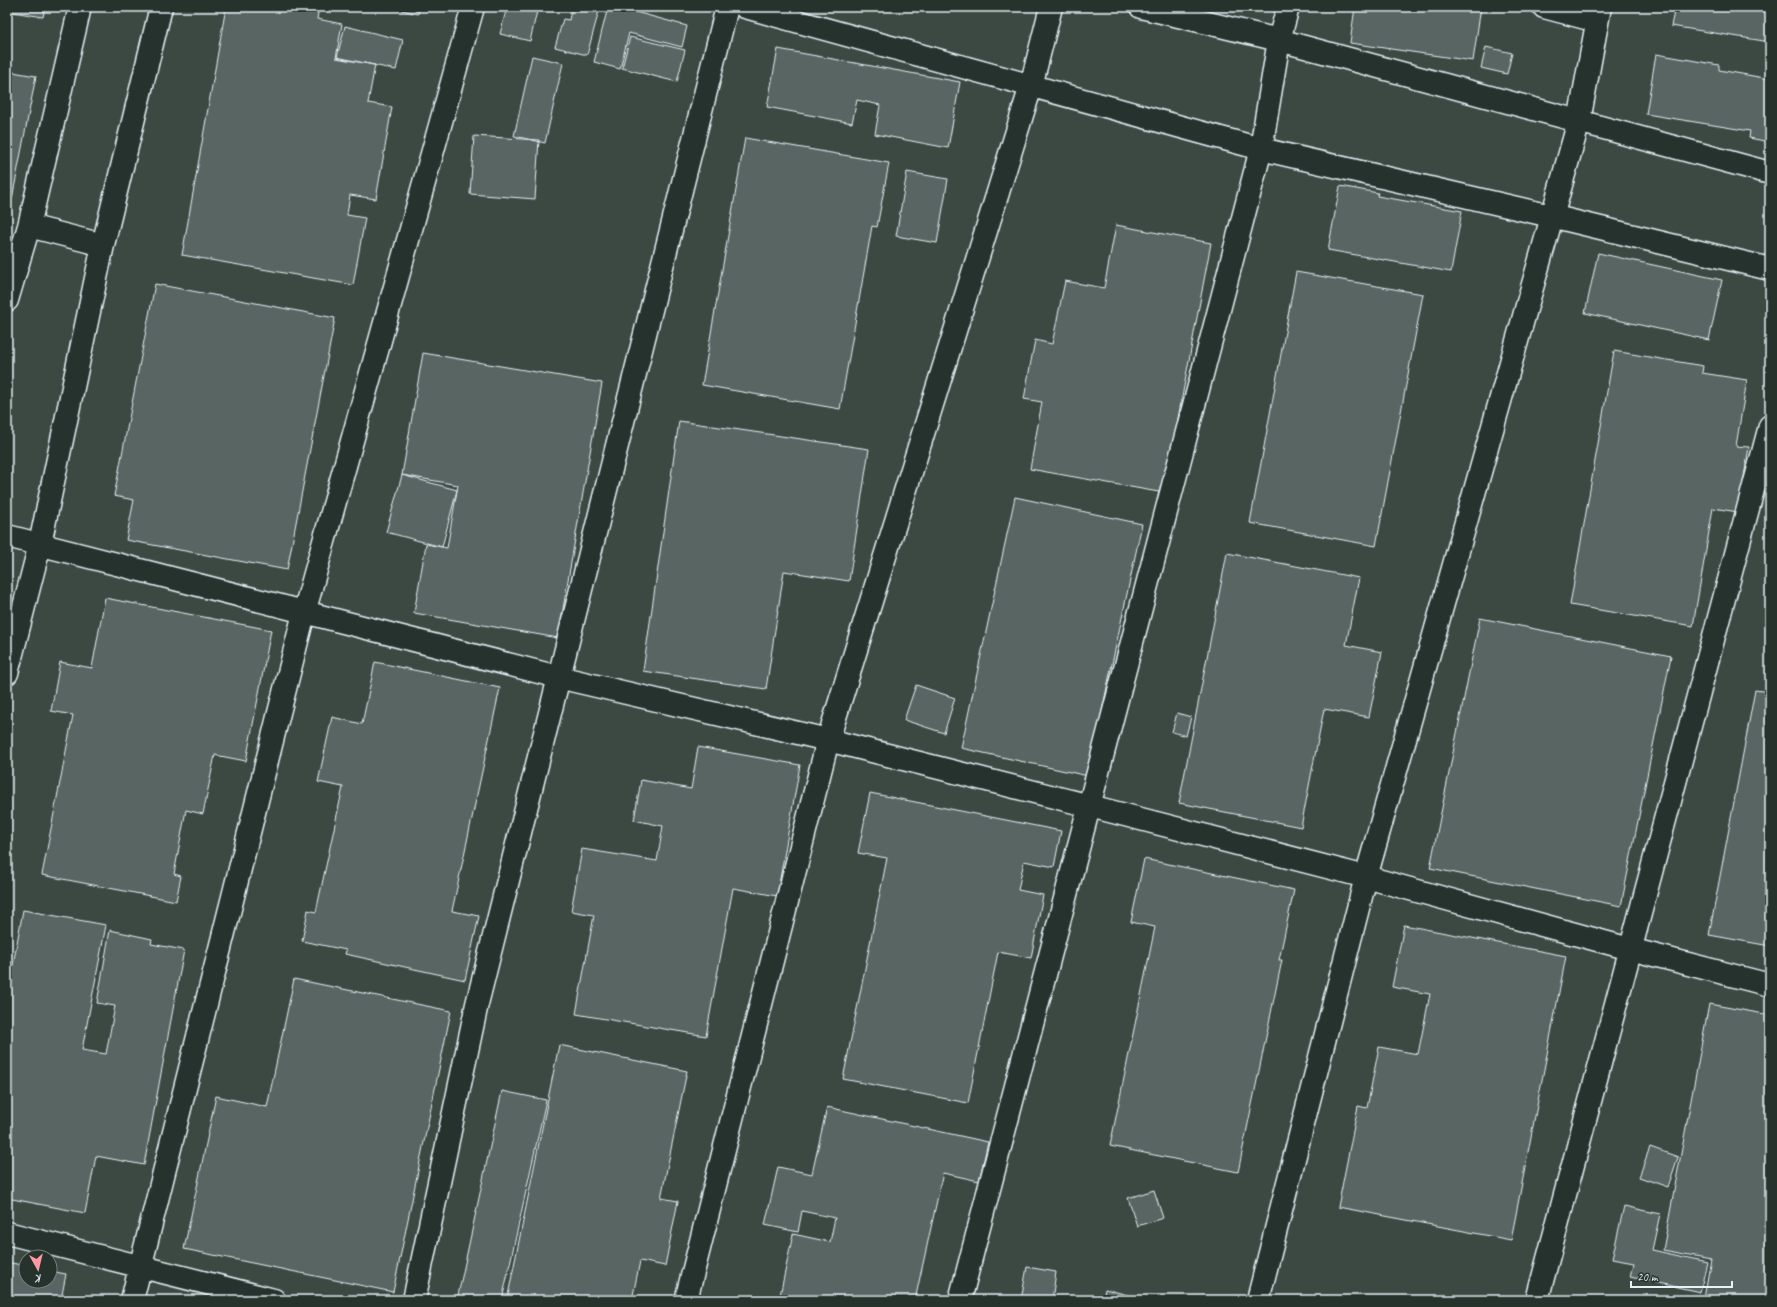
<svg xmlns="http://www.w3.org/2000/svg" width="1777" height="1307" font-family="Caveat,sans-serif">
  <rect width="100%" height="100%" fill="#2e3b35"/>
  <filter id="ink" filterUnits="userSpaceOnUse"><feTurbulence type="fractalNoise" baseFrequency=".025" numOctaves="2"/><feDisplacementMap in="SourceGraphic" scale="8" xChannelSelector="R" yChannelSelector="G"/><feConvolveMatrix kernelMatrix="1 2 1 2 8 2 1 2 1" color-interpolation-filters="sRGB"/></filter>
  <g filter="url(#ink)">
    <path fill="#3b4843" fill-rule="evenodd" d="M 7,7 L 1770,7 L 1770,1300 L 7,1300 ZM 26,1257 L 50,1257 L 50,1281 L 26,1281 Z"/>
    <path fill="#596563" stroke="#e8f1f8" d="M 7,7 L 45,7 L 43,17 L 7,11 Z
      M 226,7 L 319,7 L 317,19 L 342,24 L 336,58 L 375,65 L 368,103 L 392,107 L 376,199 L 350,195 L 347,215 L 365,218 L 353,285 L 182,255 Z
      M 403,7 L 420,7 L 418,14 L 402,10 Z
      M 507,7 L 538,7 L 530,41 L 500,34 Z
      M 572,7 L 600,7 L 587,55 L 555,47 L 563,19 L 569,20 Z
      M 608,7 L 617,7 L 687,26 L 682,47 L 629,33 L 620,69 L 594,62 Z
      M 1355,7 L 1481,7 L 1473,61 L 1350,43 Z
      M 1675,7 L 1770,7 L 1770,42 L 1671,26 Z
      M 345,26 L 403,40 L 396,70 L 337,57 Z
      M 630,37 L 685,50 L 677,82 L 622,68 Z
      M 1486,47 L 1512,53 L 1507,74 L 1481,68 Z
      M 778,49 L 960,82 L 948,148 L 875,134 L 880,105 L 857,100 L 852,123 L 767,107 Z
      M 1656,54 L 1719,65 L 1719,70 L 1770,79 L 1770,142 L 1749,138 L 1750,131 L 1646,114 Z
      M 532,56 L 563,63 L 545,143 L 514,136 Z
      M 7,71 L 36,76 L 12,199 L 7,198 Z
      M 474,136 L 539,140 L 535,199 L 470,194 Z
      M 745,138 L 889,163 L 877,227 L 872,226 L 840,409 L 702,385 Z
      M 907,172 L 948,179 L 937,243 L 896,236 Z
      M 1340,186 L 1378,193 L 1377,196 L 1462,211 L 1451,272 L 1328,250 Z
      M 1116,225 L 1211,243 L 1164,493 L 1030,469 L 1042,402 L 1024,399 L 1035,340 L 1052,344 L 1065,281 L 1104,288 Z
      M 1598,253 L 1722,280 L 1709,340 L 1585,313 Z
      M 1296,272 L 1423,294 L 1376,546 L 1250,523 Z
      M 155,284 L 335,318 L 287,570 L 126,540 L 134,500 L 114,496 Z
      M 1614,351 L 1703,366 L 1702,373 L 1747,380 L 1736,446 L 1749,447 L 1738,512 L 1713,508 L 1693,626 L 1570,605 Z
      M 423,353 L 602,383 L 558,638 L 414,613 L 426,544 L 447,548 L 458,485 L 402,475 Z
      M 679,421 L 869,449 L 849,581 L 784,571 L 766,689 L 643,671 Z
      M 402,475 L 457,490 L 442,547 L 386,532 Z
      M 1015,497 L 1142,524 L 1088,776 L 961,748 Z
      M 1227,553 L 1359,578 L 1346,645 L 1382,652 L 1369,717 L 1324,709 L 1301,827 L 1179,803 Z
      M 105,598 L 271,630 L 246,761 L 215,755 L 203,814 L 186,810 L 174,874 L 181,876 L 176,901 L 42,875 L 73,715 L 51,711 L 60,662 L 92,668 Z
      M 1480,618 L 1671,656 L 1621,906 L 1430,868 Z
      M 375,662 L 500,688 L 452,911 L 479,916 L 465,980 L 345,954 L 346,950 L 302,941 L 308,910 L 316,912 L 343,787 L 318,782 L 332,717 L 362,724 Z
      M 916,685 L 955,698 L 944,733 L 904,720 Z
      M 1755,690 L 1770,692 L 1770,946 L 1709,935 Z
      M 1177,713 L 1191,717 L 1186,736 L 1172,732 Z
      M 698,747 L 800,765 L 777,896 L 733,888 L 706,1036 L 576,1014 L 594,915 L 571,911 L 582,849 L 657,861 L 663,826 L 634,820 L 641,780 L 691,789 Z
      M 870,793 L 1061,831 L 1054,867 L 1024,861 L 1018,890 L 1043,895 L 1031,958 L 998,952 L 968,1103 L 843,1079 L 887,858 L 858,853 Z
      M 1144,859 L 1294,890 L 1279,960 L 1282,960 L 1238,1172 L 1110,1146 L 1155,927 L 1131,922 Z
      M 23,910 L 106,925 L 82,1050 L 106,1054 L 115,1006 L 97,1003 L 110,930 L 152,939 L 151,944 L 184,950 L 144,1165 L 96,1156 L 85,1213 L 7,1198 L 7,998 Z
      M 1404,925 L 1566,956 L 1511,1240 L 1338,1207 L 1358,1106 L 1367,1108 L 1379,1047 L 1418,1054 L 1430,994 L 1392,987 Z
      M 294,979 L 451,1011 L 393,1292 L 184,1249 L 216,1096 L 267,1107 Z
      M 1709,1004 L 1770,1015 L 1770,1300 L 1713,1300 L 1704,1298 L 1711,1259 L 1663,1250 Z
      M 559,1045 L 687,1071 L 661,1198 L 678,1201 L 665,1266 L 640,1261 L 632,1300 L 507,1300 Z
      M 502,1091 L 546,1100 L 502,1300 L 457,1300 Z
      M 827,1107 L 988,1142 L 979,1181 L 943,1173 L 915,1300 L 779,1300 L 793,1234 L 830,1242 L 835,1218 L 802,1211 L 798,1232 L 765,1225 L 778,1167 L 812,1174 Z
      M 1650,1147 L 1678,1157 L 1668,1187 L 1639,1177 Z
      M 1154,1190 L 1163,1218 L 1137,1226 L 1128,1198 Z
      M 1624,1206 L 1660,1214 L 1652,1250 L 1707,1262 L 1700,1292 L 1631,1277 L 1634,1263 L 1612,1259 Z
      M 7,1262 L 26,1266 L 26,1281 L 50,1281 L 50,1271 L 66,1274 L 61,1300 L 7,1300 Z
      M 1027,1267 L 1056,1272 L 1052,1300 L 1021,1300 Z
      M 1105,1289 L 1139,1298 L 1138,1300 L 1103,1300 Z"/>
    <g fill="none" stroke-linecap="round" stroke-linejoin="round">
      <defs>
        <path id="minor" d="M 745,7 L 1261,149 L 1551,216 L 1770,269
          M 1141,7 L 1279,40 L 1770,173
          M 1544,7 L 1597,21
          M 29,226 L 103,245
          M 7,300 L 29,226 L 80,7
          M 7,536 L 558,677 L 828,740 L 1090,806 L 1366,877 L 1630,949 L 1770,985
          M 7,673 L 40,544 L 103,245 L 161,7
          M 7,1233 L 274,1300
          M 132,1300 L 304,613 L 473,7
          M 414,1300 L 477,1004 L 727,7
          M 686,1300 L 828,740 L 1031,86 L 1051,7
          M 960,1300 L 1261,149 L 1279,40 L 1288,7
          M 1258,1300 L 1366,877 L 1579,121 L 1600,7
          M 1537,1300 L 1770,426"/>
      </defs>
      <use href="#minor" stroke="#e8f1f8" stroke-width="25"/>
      <use href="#minor" stroke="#26332d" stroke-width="22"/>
    </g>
  </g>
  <rect width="1777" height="1307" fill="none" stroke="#26332d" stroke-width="24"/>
  <rect x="12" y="12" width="1753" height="1283" fill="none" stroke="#e8f1f8" stroke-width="1.5" filter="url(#ink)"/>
  <g transform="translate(38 1269) rotate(172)"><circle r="19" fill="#26332d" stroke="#747f7e"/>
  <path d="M0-3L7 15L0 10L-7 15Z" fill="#ff9aa2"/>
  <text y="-6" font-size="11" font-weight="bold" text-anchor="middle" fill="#e8f1f8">K</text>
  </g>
  <path d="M1631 1281v6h101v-6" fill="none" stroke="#e8f1f8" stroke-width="2"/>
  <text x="1637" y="1281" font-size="12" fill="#e8f1f8" stroke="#26332d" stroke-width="3" paint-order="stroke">20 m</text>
</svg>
